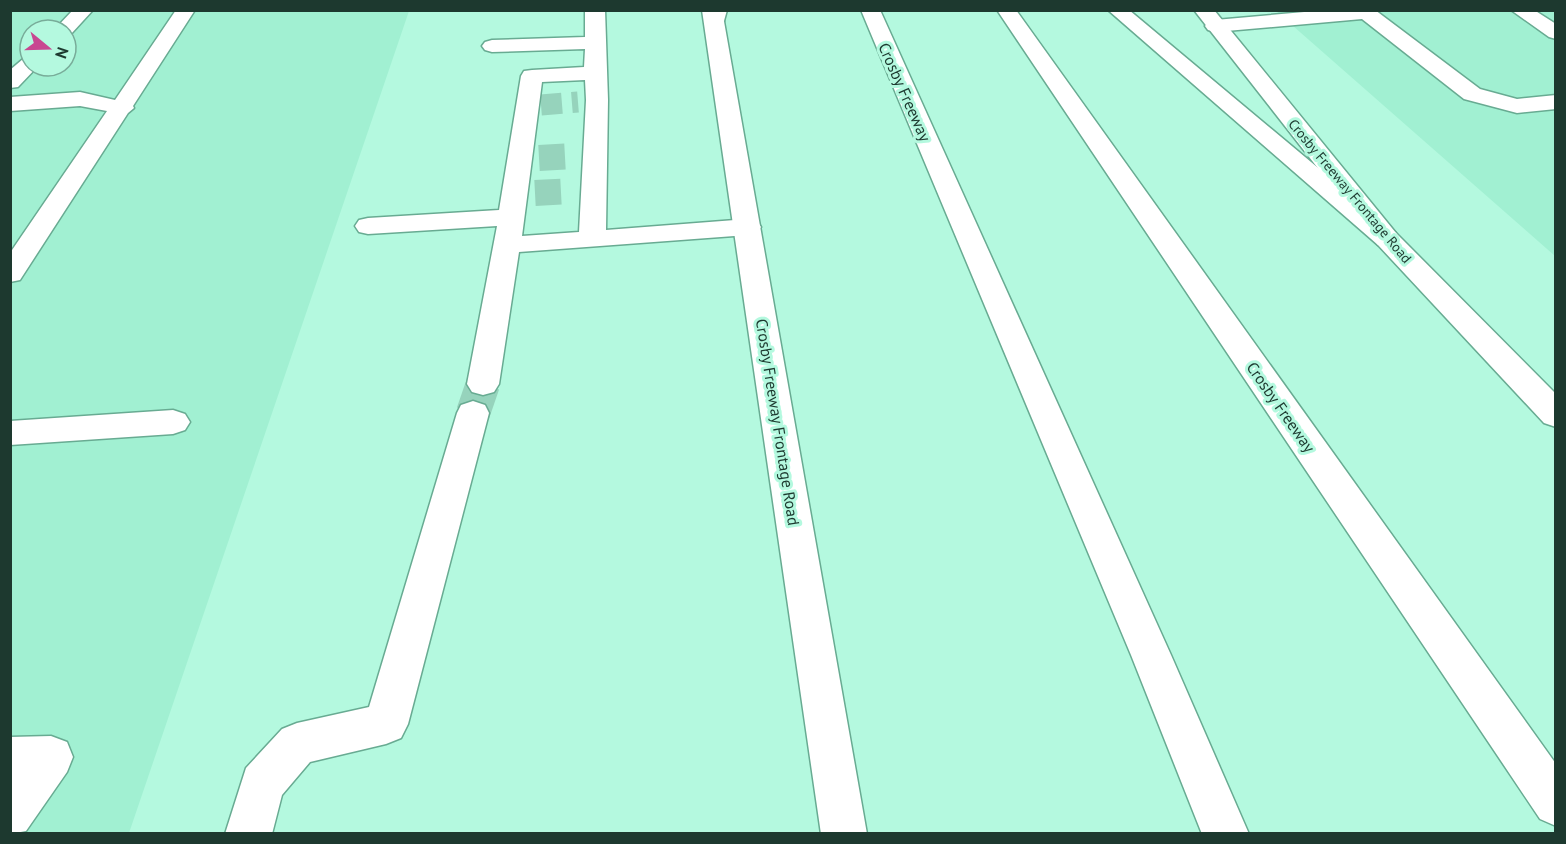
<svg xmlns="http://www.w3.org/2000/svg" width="1566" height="844" font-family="'PT Sans',sans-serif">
  <rect width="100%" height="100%" fill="#b4f9df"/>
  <path fill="#a1f0d2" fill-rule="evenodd" d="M 10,11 L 409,11 L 129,833 L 11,833 ZM 30,30 L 66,30 L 66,66 L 30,66 Z
    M 1276,11 L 1555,11 L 1555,256 Z"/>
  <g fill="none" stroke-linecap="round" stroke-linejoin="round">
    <path stroke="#96d3bc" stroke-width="21" stroke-dasharray="21 10" stroke-linecap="butt" d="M 541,105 L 578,102"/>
    <path stroke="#96d3bc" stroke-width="26" stroke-dasharray="26 14" stroke-linecap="butt" d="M 539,158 L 575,156
      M 535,193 L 573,191"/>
    <path stroke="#96d3bc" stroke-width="34" stroke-dasharray="34 16" stroke-linecap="butt" d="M 473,413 L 483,384"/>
    <defs>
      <path id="minor" d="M 73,10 L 93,10 L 71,34 L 66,35 L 66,30 L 54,30 Z
        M 176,10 L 195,10 L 133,106 L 134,108 L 128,113 L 20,280 L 10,282 L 10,253 L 107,111 L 80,106 L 10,111 L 10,97 L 80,92 L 115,100 Z
        M 585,10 L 605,10 L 608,100 L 606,230 L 748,219 L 757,221 L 761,227 L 757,233 L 748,235 L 519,252 L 499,384 L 494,392 L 483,395 L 472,392 L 467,384 L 497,226 L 368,234 L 359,232 L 355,226 L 359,220 L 368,218 L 499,210 L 521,76 L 524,71 L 532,70 L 584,67 L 585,49 L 492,52 L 485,50 L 482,46 L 485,42 L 492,40 L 585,37 ZM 585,80 L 586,100 L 579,232 L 522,236 L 542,82 Z
        M 1327,10 L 1375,10 L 1480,89 L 1517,99 L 1556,95 L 1556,109 L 1517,113 L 1464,99 L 1362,19 L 1215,32 L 1208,30 L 1205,26 L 1208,22 L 1215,20 Z
        M 1511,10 L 1534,10 L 1556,24 L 1556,39 L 1549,37 Z
        M 30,57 L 30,66 L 38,66 L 18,87 L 10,88 L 10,70 L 23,59 Z
        M 473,401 L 485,405 L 489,413 L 408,724 L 401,738 L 386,744 L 310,762 L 282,795 L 272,834 L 225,834 L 246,768 L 282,729 L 297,723 L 369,707 L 457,413 L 461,405 Z
        M 173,410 L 185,414 L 190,422 L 185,430 L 173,434 L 10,445 L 10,421 Z
        M 51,736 L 67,742 L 73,757 L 67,772 L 26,831 L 10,834 L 10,737 Z"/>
      <path id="major" d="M 702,10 L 722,10 L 867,834 L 821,834 Z
        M 1194,10 L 1214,10 L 1396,233 L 1556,394 L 1556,427 L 1544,423 L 1378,245 Z"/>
      <path id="highway" d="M 708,10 L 727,10 L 722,28 L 708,28 L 705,24 Z
        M 861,10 L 880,10 L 1171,655 L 1249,834 L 1202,834 L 1131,655 Z
        M 997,10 L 1016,10 L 1556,764 L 1556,826 L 1540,819 Z
        M 1108,10 L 1129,10 L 1396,233 L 1400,239 L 1396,245 L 1387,247 L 1378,245 Z"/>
    </defs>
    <use href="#minor" stroke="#68ab92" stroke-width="3"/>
    <use href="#major" stroke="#68ab92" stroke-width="3"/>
    <use href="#highway" stroke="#68ab92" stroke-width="3"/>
    <use href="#minor" fill="#fff" fill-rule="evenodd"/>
    <use href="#major" fill="#fff" fill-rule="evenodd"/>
    <use href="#highway" fill="#fff" fill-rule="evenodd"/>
  </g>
  <g text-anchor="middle" stroke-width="6" stroke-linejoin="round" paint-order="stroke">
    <g font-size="14" fill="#1d392f" stroke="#b4f9df">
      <text transform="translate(1350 191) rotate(50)" y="5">Crosby Freeway Frontage Road</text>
    </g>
    <g font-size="16" fill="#1d392f" stroke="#b4f9df">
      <text transform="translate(905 92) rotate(66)" y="6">Crosby Freeway</text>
      <text transform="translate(1281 407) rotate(55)" y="6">Crosby Freeway</text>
      <text transform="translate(778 422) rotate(81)" y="6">Crosby Freeway Frontage Road</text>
    </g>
  </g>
  <rect width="1566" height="844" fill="none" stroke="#1d392f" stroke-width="24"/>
  <g transform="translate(48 48) rotate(109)"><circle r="28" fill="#b4f9df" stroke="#78ac99" stroke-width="1.5"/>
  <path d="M0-4.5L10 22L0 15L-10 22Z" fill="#c84791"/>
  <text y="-9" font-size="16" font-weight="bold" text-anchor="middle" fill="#1d392f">N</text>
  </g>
</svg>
